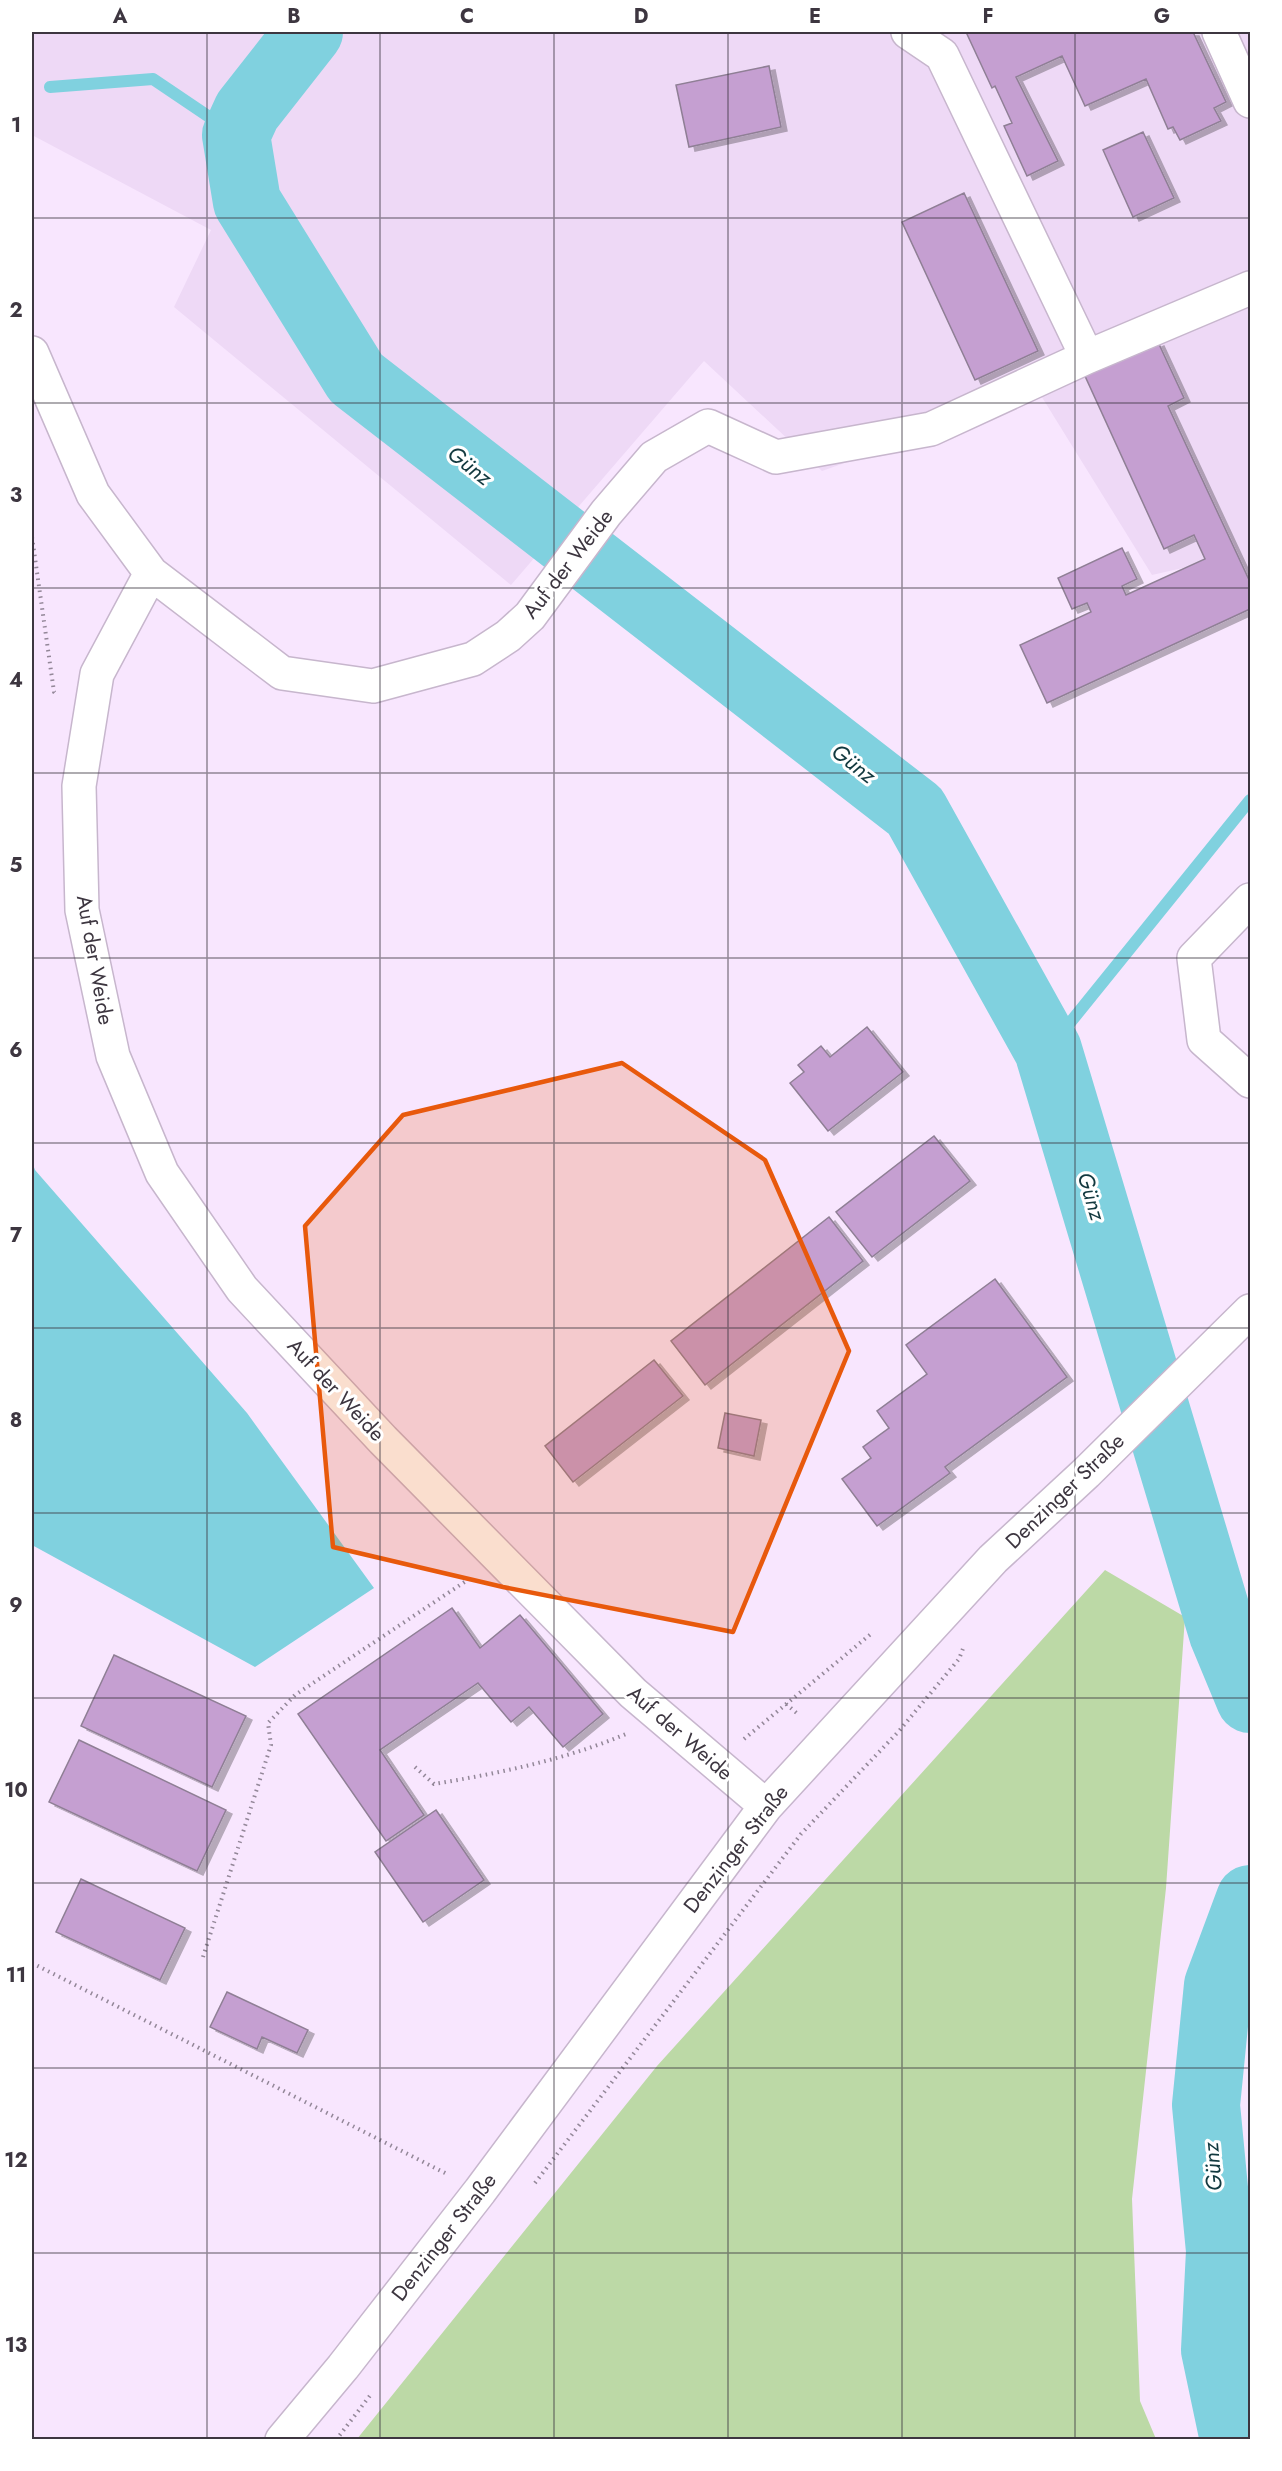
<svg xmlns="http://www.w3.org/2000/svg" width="1282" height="2471" font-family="Jost,sans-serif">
  <defs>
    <filter id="shadow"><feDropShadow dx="6" dy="4" stdDeviation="0" flood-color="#0004"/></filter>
  </defs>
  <rect width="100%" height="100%" fill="#f8e6fe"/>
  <path fill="#eed9f6" d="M 32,32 L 1250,32 L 1250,582 L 1231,557 L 1152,575 L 1040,394 L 822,471 L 704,361 L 511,585 L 174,307 L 211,230 L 32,135 Z"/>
  <path fill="#bcd9a6" d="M 1105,1570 L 1185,1617 L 1166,1888 L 1132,2199 L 1140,2401 L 1156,2439 L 357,2439 L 657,2066 Z"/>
  <path fill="#80d1df" d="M 32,1162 L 35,1170 L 247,1413 L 374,1588 L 255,1667 L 32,1545 Z"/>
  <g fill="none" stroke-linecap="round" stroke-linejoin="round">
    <path stroke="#80d1df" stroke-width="12" d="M 50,87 L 153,79 L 236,135
      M 1048,1050 L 1250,800"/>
    <path stroke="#80d1df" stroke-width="68" d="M 309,32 L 247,111 L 236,135 L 247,202 L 356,378 L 915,811 L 1048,1050 L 1223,1634 L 1250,1699
      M 1234,2440 L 1215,2350 L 1220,2251 L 1206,2105 L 1218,1985 L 1250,1899"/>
  </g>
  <path fill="#c59fd1" stroke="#8f7f95" stroke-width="1.5" filter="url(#shadow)" d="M 966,32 L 1193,32 L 1226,102 L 1214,108 L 1221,121 L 1180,140 L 1173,127 L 1168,129 L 1146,79 L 1085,106 L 1062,56 L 1016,77 L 1058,161 L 1027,176 L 1004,126 L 1012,123 L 995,86 L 992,88 Z
    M 769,66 L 781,127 L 689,147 L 676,85 Z
    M 1143,132 L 1174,198 L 1133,217 L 1103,150 Z
    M 964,193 L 1038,351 L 975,380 L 902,222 Z
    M 1158,342 L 1184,398 L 1168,406 L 1250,582 L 1250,609 L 1047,703 L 1020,645 L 1091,612 L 1087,603 L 1072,609 L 1058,578 L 1122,548 L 1137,579 L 1122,586 L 1126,595 L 1205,559 L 1194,535 L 1164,549 L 1085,376 Z
    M 867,1027 L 903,1072 L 828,1131 L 790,1083 L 804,1072 L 798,1065 L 821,1046 L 830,1057 Z
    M 934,1136 L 970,1181 L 872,1257 L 836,1212 Z
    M 829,1217 L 863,1261 L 705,1385 L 671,1341 Z
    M 995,1279 L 1067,1377 L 945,1467 L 950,1473 L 877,1526 L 842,1479 L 871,1458 L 863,1447 L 889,1428 L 877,1411 L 927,1374 L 906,1345 Z
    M 654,1360 L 683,1396 L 573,1482 L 545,1446 Z
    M 725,1413 L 761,1420 L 754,1456 L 718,1448 Z
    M 452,1608 L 480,1648 L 520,1615 L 603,1714 L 563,1747 L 529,1707 L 511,1722 L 478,1683 L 380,1750 L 424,1815 L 386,1841 L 298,1714 Z
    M 114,1655 L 246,1716 L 212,1787 L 81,1726 Z
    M 79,1740 L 226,1810 L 197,1871 L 49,1802 Z
    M 436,1810 L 484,1880 L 423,1922 L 375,1852 Z
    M 81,1879 L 185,1928 L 160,1980 L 56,1932 Z
    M 227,1992 L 308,2030 L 297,2053 L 262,2037 L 257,2049 L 210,2027 Z"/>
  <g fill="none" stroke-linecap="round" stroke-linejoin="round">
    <defs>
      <path id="minor" d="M 908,32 L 942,55 L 1087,357
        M 1219,32 L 1250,101
        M 32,353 L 93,494 L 151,573
        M 1250,900 L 1194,958 L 1204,1040 L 1250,1081
        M 766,1806 L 633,1693 L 383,1440 L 242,1289 L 162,1173 L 113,1056 L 82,910 L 79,786 L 97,674 L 151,573 L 282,673 L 373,686 L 473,659 L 508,636 L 530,616 L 606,513 L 654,457 L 708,426 L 776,457 L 931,429 L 1087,357 L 1250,288
        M 282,2440 L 343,2367 L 480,2191 L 766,1806 L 993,1559 L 1086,1473 L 1250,1311"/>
    </defs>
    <use href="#minor" stroke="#c7b6cd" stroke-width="36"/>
    <path stroke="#938798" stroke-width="4" stroke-dasharray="1.5 4.5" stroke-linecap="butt" d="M 32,537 L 54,692 L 57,695
      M 786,1704 L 799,1715
      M 744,1739 L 872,1633
      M 415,1767 L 434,1784 C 500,1773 564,1760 626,1734
      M 203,1957 L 271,1745 L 268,1723 L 295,1695 L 469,1579
      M 32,1963 L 447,2174
      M 535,2183 L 801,1834 L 899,1731 L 959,1659 L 964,1646
      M 336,2440 L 372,2393"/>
    <use href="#minor" stroke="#fff" stroke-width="33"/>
  </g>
  <path fill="#e8590c" fill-opacity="0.2" stroke="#e8590c" stroke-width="4.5" stroke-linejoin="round" d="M 622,1063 L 765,1160 L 849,1351 L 733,1632 L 503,1587 L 333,1547 L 305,1226 L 403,1115 Z"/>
  <path fill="none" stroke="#3d3640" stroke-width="1.5" stroke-opacity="0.55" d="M 207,32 L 207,2440M 380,32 L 380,2440M 554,32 L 554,2440M 728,32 L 728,2440M 902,32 L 902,2440M 1075,32 L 1075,2440M 32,218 L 1250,218M 32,403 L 1250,403M 32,588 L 1250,588M 32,773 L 1250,773M 32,958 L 1250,958M 32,1143 L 1250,1143M 32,1328 L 1250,1328M 32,1513 L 1250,1513M 32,1698 L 1250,1698M 32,1883 L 1250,1883M 32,2068 L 1250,2068M 32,2253 L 1250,2253"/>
  <g text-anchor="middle" stroke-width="6" stroke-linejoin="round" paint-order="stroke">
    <g font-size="21" fill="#3d3640" stroke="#fff">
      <text transform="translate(568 564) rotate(-52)" y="7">Auf der Weide</text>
      <text transform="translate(95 960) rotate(80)" y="7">Auf der Weide</text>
      <text transform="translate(336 1390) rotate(47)" y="7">Auf der Weide</text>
      <text transform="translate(1065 1491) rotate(-44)" y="7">Denzinger Straße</text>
      <text transform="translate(680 1733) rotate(41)" y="7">Auf der Weide</text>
      <text transform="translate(736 1849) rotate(-52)" y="7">Denzinger Straße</text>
      <text transform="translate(444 2237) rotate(-52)" y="7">Denzinger Straße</text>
    </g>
    <g font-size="22" font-style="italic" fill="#12393f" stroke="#fff">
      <text transform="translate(470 465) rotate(38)" y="8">Günz</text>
      <text transform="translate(854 763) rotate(38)" y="8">Günz</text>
      <text transform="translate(1092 1196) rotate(73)" y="8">Günz</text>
      <text transform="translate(1212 2167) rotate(-95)" y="8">Günz</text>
    </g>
  </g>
  <rect width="1282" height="2471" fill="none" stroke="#ffffff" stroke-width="66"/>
  <rect x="33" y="33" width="1216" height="2405" fill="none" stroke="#3d3640" stroke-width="2"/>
  <g font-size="20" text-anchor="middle" font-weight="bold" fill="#3d3640">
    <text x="120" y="23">A</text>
    <text x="294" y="23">B</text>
    <text x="467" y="23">C</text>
    <text x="641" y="23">D</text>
    <text x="815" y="23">E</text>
    <text x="988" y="23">F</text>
    <text x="1162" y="23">G</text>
    <text x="16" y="132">1</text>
    <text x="16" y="317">2</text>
    <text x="16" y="502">3</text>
    <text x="16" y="687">4</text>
    <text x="16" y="872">5</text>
    <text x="16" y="1057">6</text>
    <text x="16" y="1242">7</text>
    <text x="16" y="1427">8</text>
    <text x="16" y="1612">9</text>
    <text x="16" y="1797">10</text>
    <text x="16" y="1982">11</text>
    <text x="16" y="2167">12</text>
    <text x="16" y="2352">13</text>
  </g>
</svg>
